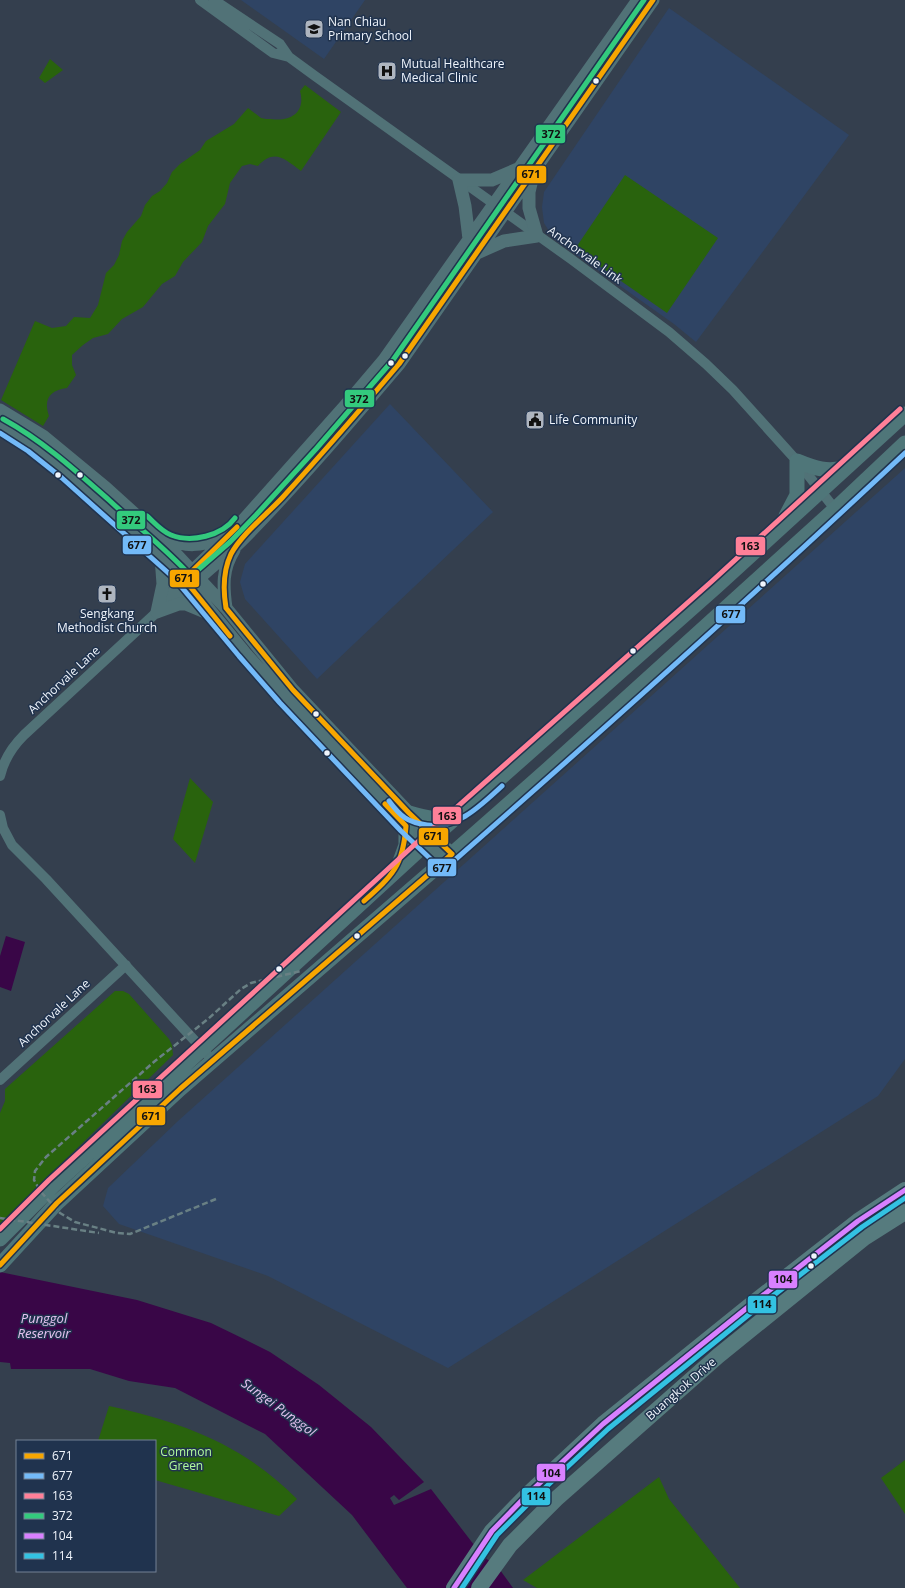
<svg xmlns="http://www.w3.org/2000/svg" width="905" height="1588" font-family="'Open Sans',sans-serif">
  <rect width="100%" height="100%" fill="#343f4e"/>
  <path fill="#2f4464" d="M 241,0 L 365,0 L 324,59 Z
    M 669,8 L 849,135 L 696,342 L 674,324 L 554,239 L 544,223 L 542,207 L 544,192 Z
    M 390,404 L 493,512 L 317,679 L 245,599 L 240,582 L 245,564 Z
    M 905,468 L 905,1059 L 878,1096 L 448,1368 L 268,1276 L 119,1224 L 103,1206 L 108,1188 L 178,1121 Z"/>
  <path fill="#29630d" d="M 50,59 L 63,70 L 45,83 L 39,78 Z
    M 305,85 L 341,112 L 301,171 C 285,159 274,148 258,166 L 250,164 L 242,166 L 230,183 L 225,204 L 208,226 L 202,242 L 183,262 L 175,276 L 162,284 L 143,307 L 122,319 L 108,334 L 93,338 L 83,345 L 72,355 L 72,365 L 76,375 L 67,388 C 50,390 43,399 49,416 L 43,426 L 1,400 L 35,321 L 52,328 L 66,326 L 74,317 L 90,318 L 98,305 L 106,273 L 114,265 L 119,255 L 122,241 L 127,232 L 141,216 L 145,205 L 152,196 L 160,191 L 167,183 L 172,172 L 180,164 L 200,150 L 206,141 L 234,124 L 248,108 C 252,111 257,115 261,118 C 264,119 268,119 271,119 C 291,122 306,112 300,91 Z
    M 625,175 L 718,238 L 667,313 L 575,249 Z
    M 190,778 L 213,802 L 195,863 L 173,839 Z
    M 115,991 L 123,991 L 129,994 L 169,1039 L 172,1045 L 173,1055 L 22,1202 L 0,1225 L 0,1113 L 5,1101 L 5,1089 Z
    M 109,1406 C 182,1422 244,1445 297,1499 L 279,1516 L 155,1480 L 155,1441 L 98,1441 Z
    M 905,1460 L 905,1514 L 881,1478 Z
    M 659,1477 L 669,1499 L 740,1588 L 537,1588 L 523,1580 Z"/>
  <path fill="#390647" d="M 6,936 L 25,942 L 11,991 L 0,987 L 0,956 Z
    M 0,1272 L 137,1300 L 211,1323 L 244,1339 L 270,1352 L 319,1385 L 371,1427 L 424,1482 L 399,1500 L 394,1495 L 390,1498 L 394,1505 L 431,1489 L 481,1554 L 500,1570 L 513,1588 L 407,1588 L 352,1515 L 265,1434 L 175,1388 L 129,1381 L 90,1369 L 11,1369 L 10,1363 L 0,1362 Z"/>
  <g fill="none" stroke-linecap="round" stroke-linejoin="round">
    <path stroke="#517277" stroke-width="10" d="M 200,0 L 273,53 L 289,57
      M 214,0 L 280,44 L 289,57 L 315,76 L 571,259 L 669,332 L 706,364 L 733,390 L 797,461 L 835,509
      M 162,606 L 174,589 L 184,579
      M 0,776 C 4,759 12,747 24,735 L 157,612 L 181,596 L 191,586
      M 0,815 L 3,828 L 12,845 L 46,879 L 207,1054
      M 0,1080 L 126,965"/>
    <path stroke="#517277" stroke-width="13" d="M 469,239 L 465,206 L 459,180 L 492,180 L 520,168
      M 477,253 L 504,241 L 537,236 L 529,208 L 529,192 L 533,175
      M 0,410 L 43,436 L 106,488 L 160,537 L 226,608 L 293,690 L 409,813 L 452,854
      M 0,425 L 32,445 L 67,473 L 179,573 L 244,652 L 285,698 L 406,826 L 443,861
      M 163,538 C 186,547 200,547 223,537
      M 184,579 L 232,533 L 345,406 L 384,360 L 638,0
      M 191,586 C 206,570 225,557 241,541 C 296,485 348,424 399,364 L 653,0
      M 226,608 C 223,586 222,569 234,550
      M 157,612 L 179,604 L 186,604 L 210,614
      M 157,612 L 163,584 L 161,557"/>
    <path stroke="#4f7679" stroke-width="15" d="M 786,516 L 797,495 L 797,461 C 814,468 828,473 847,467
      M 409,813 C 426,818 440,822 456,814
      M 398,867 L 406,845 L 406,826
      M 0,1239 L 54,1185 L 418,851 L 716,587 L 905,414
      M 0,1265 L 57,1203 L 180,1089 L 452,854 L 548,769 L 835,509 L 905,443"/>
    <path stroke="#567b7e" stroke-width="16" d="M 454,1588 L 492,1531 L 528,1494 L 603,1424 L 748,1307 L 858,1221 L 905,1190
      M 479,1588 L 510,1545 L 556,1499 L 718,1356 L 864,1238 L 905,1212"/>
    <path stroke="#698084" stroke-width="2.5" stroke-dasharray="6 3" stroke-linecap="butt" d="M 216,1199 L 130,1234 L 117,1233 L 75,1222 L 60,1213 L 41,1192 L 34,1180 L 35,1171 L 46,1157 L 155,1061 L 208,1019 L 241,989 L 251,983 L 301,971
      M 0,1218 L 99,1233"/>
    <defs>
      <path id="bus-1" d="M 230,636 L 184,579 L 237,527
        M 364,901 C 393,875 403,866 406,826 L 385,804
        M 0,1265 L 57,1203 L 180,1089 L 452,854 L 409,813 L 293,690 L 226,608 C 223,590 223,571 231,554 C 242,534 266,515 282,498 C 322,454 361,409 399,364 L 653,0"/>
      <path id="bus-2" d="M 0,433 L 28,451 L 62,478 L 174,578 L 239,656 L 280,703 L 401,831 L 438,866 L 443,868 L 448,866 C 602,731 755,594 905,453
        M 389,801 C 401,817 407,822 427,825 C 458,829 480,806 502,786"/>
      <path id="bus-3" d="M 0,1229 L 49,1180 L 413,846 L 711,582 L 900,409"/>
      <path id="bus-4" d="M 3,419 C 43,441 76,471 110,501 C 137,526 166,549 191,576 L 230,542 L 256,515 L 316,449 L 393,360 L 644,0
        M 147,516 C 154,522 161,531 171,535 C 191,543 222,536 235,518"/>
      <path id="bus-5" d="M 454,1588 L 492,1531 L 528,1494 L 603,1424 L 748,1307 L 858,1221 L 905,1190"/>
      <path id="bus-6" d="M 462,1588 L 497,1535 L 533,1499 L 608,1429 L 752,1312 L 862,1227 L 905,1198"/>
    </defs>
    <use href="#bus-1" stroke="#20334e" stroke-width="8"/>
    <use href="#bus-2" stroke="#20334e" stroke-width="8"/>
    <use href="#bus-3" stroke="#20334e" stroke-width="8"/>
    <use href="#bus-4" stroke="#20334e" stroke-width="8"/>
    <use href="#bus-5" stroke="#20334e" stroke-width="8"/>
    <use href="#bus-6" stroke="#20334e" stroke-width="8"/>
    <use href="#bus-1" stroke="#f7a600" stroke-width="5"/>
    <use href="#bus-2" stroke="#73baf8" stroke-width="5"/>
    <use href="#bus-3" stroke="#ff8098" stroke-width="5"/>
    <use href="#bus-4" stroke="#33ca7d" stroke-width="5"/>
    <use href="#bus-5" stroke="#d880ff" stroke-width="5"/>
    <use href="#bus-6" stroke="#33c2e2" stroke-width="5"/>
  </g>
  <defs>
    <symbol id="school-square" viewBox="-11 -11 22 22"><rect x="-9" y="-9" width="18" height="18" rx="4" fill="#aeb5bf" stroke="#20334e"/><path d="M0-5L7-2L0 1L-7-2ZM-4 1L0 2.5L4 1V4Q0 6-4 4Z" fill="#111"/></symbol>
    <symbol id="hospital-square" viewBox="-11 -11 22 22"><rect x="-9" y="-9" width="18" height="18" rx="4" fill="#aeb5bf" stroke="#20334e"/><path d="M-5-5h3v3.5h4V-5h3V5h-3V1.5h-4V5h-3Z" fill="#111"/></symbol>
    <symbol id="civic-square" viewBox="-11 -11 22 22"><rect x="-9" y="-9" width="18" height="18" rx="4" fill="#aeb5bf" stroke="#20334e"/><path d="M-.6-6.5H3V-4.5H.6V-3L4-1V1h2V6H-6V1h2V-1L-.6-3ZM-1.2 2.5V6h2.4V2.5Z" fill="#111"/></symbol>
    <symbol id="church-square" viewBox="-11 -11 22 22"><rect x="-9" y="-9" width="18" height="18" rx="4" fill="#aeb5bf" stroke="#20334e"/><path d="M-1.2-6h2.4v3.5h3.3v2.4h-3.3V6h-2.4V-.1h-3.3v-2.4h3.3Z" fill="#111"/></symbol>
  </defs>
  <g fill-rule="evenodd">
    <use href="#school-square" x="303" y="18" width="22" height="22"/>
    <use href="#hospital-square" x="376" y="60" width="22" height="22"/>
    <use href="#civic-square" x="524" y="409" width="22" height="22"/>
    <use href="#church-square" x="96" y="583" width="22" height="22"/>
  </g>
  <g fill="#f0f5fc" stroke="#20334e" stroke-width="1.5">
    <circle cx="596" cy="81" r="3.5"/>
    <circle cx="405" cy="356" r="3.5"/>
    <circle cx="391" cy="363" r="3.5"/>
    <circle cx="58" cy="475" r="3.5"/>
    <circle cx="80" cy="475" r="3.5"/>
    <circle cx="763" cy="584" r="3.5"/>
    <circle cx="633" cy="651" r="3.5"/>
    <circle cx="316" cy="714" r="3.5"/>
    <circle cx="327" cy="753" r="3.5"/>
    <circle cx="357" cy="936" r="3.5"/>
    <circle cx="279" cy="969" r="3.5"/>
    <circle cx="814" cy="1256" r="3.5"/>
    <circle cx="811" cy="1266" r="3.5"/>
  </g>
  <g text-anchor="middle" stroke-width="3" stroke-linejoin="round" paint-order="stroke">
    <g font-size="12" fill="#f0f5fc" stroke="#20334e" text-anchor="start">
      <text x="328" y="26">Nan Chiau<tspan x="328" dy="14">Primary School</tspan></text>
      <text x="401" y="68">Mutual Healthcare<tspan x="401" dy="14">Medical Clinic</tspan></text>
      <text x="549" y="424">Life Community</text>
      <text x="107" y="618" text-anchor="middle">Sengkang<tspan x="107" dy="14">Methodist Church</tspan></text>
    </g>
    <g font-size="12" fill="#f0f5fc" stroke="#20334e">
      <text transform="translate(585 255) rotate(36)" y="4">Anchorvale Link</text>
      <text transform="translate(64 680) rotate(-43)" y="4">Anchorvale Lane</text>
      <text transform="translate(54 1013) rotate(-43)" y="4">Anchorvale Lane</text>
      <text transform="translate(681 1389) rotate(-41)" y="4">Buangkok Drive</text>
    </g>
    <g font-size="12" fill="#b2fb9b" stroke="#20334e">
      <text x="186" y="1456">Common<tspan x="186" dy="14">Green</tspan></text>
    </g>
    <g font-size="13" font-style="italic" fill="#e6c3f1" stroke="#20334e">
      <text x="44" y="1323">Punggol<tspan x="44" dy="15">Reservoir</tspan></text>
      <text transform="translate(279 1407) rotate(36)" y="5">Sungei Punggol</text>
    </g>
  </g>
  <g stroke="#20334e" stroke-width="1.5">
    <rect x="535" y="124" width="31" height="20" rx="4" fill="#33ca7d"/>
    <rect x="516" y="165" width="31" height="19" rx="4" fill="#f7a600"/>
    <rect x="344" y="389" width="31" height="19" rx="4" fill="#33ca7d"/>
    <rect x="116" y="510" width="30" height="20" rx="4" fill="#33ca7d"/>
    <rect x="122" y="535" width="30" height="20" rx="4" fill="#73baf8"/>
    <rect x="735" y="536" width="31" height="20" rx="4" fill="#ff8098"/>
    <rect x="169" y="569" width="31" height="19" rx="4" fill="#f7a600"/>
    <rect x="715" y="605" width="31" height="19" rx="4" fill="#73baf8"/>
    <rect x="432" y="806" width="30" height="19" rx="4" fill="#ff8098"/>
    <rect x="418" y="827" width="31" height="19" rx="4" fill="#f7a600"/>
    <rect x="427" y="858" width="30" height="19" rx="4" fill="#73baf8"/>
    <rect x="132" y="1080" width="31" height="19" rx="4" fill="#ff8098"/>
    <rect x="136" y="1106" width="30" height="20" rx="4" fill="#f7a600"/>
    <rect x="768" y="1270" width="30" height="19" rx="4" fill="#d880ff"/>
    <rect x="747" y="1295" width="30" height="19" rx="4" fill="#33c2e2"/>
    <rect x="536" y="1463" width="30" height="19" rx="4" fill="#d880ff"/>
    <rect x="521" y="1487" width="30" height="19" rx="4" fill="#33c2e2"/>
  </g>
  <g font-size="11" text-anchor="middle" font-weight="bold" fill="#111">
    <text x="551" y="138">372</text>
    <text x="531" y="178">671</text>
    <text x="359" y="403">372</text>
    <text x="131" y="524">372</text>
    <text x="137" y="549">677</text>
    <text x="750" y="550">163</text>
    <text x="184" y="582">671</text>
    <text x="731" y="618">677</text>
    <text x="447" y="820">163</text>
    <text x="433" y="840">671</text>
    <text x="442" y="872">677</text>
    <text x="147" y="1093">163</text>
    <text x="151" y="1120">671</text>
    <text x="783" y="1283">104</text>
    <text x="762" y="1308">114</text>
    <text x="551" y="1477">104</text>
    <text x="536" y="1500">114</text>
  </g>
  <rect x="16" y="1440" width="140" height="132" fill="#20334e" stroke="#738194"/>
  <rect x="24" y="1453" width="20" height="6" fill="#f7a600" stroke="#738194"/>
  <text x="52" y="1460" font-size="12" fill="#f0f5fc">671</text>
  <rect x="24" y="1473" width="20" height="6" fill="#73baf8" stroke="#738194"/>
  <text x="52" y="1480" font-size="12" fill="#f0f5fc">677</text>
  <rect x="24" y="1493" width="20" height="6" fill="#ff8098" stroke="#738194"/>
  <text x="52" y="1500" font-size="12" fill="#f0f5fc">163</text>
  <rect x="24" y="1513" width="20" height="6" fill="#33ca7d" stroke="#738194"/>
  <text x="52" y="1520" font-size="12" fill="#f0f5fc">372</text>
  <rect x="24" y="1533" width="20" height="6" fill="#d880ff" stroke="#738194"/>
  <text x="52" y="1540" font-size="12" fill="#f0f5fc">104</text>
  <rect x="24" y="1553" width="20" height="6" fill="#33c2e2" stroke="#738194"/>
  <text x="52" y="1560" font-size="12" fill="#f0f5fc">114</text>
</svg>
